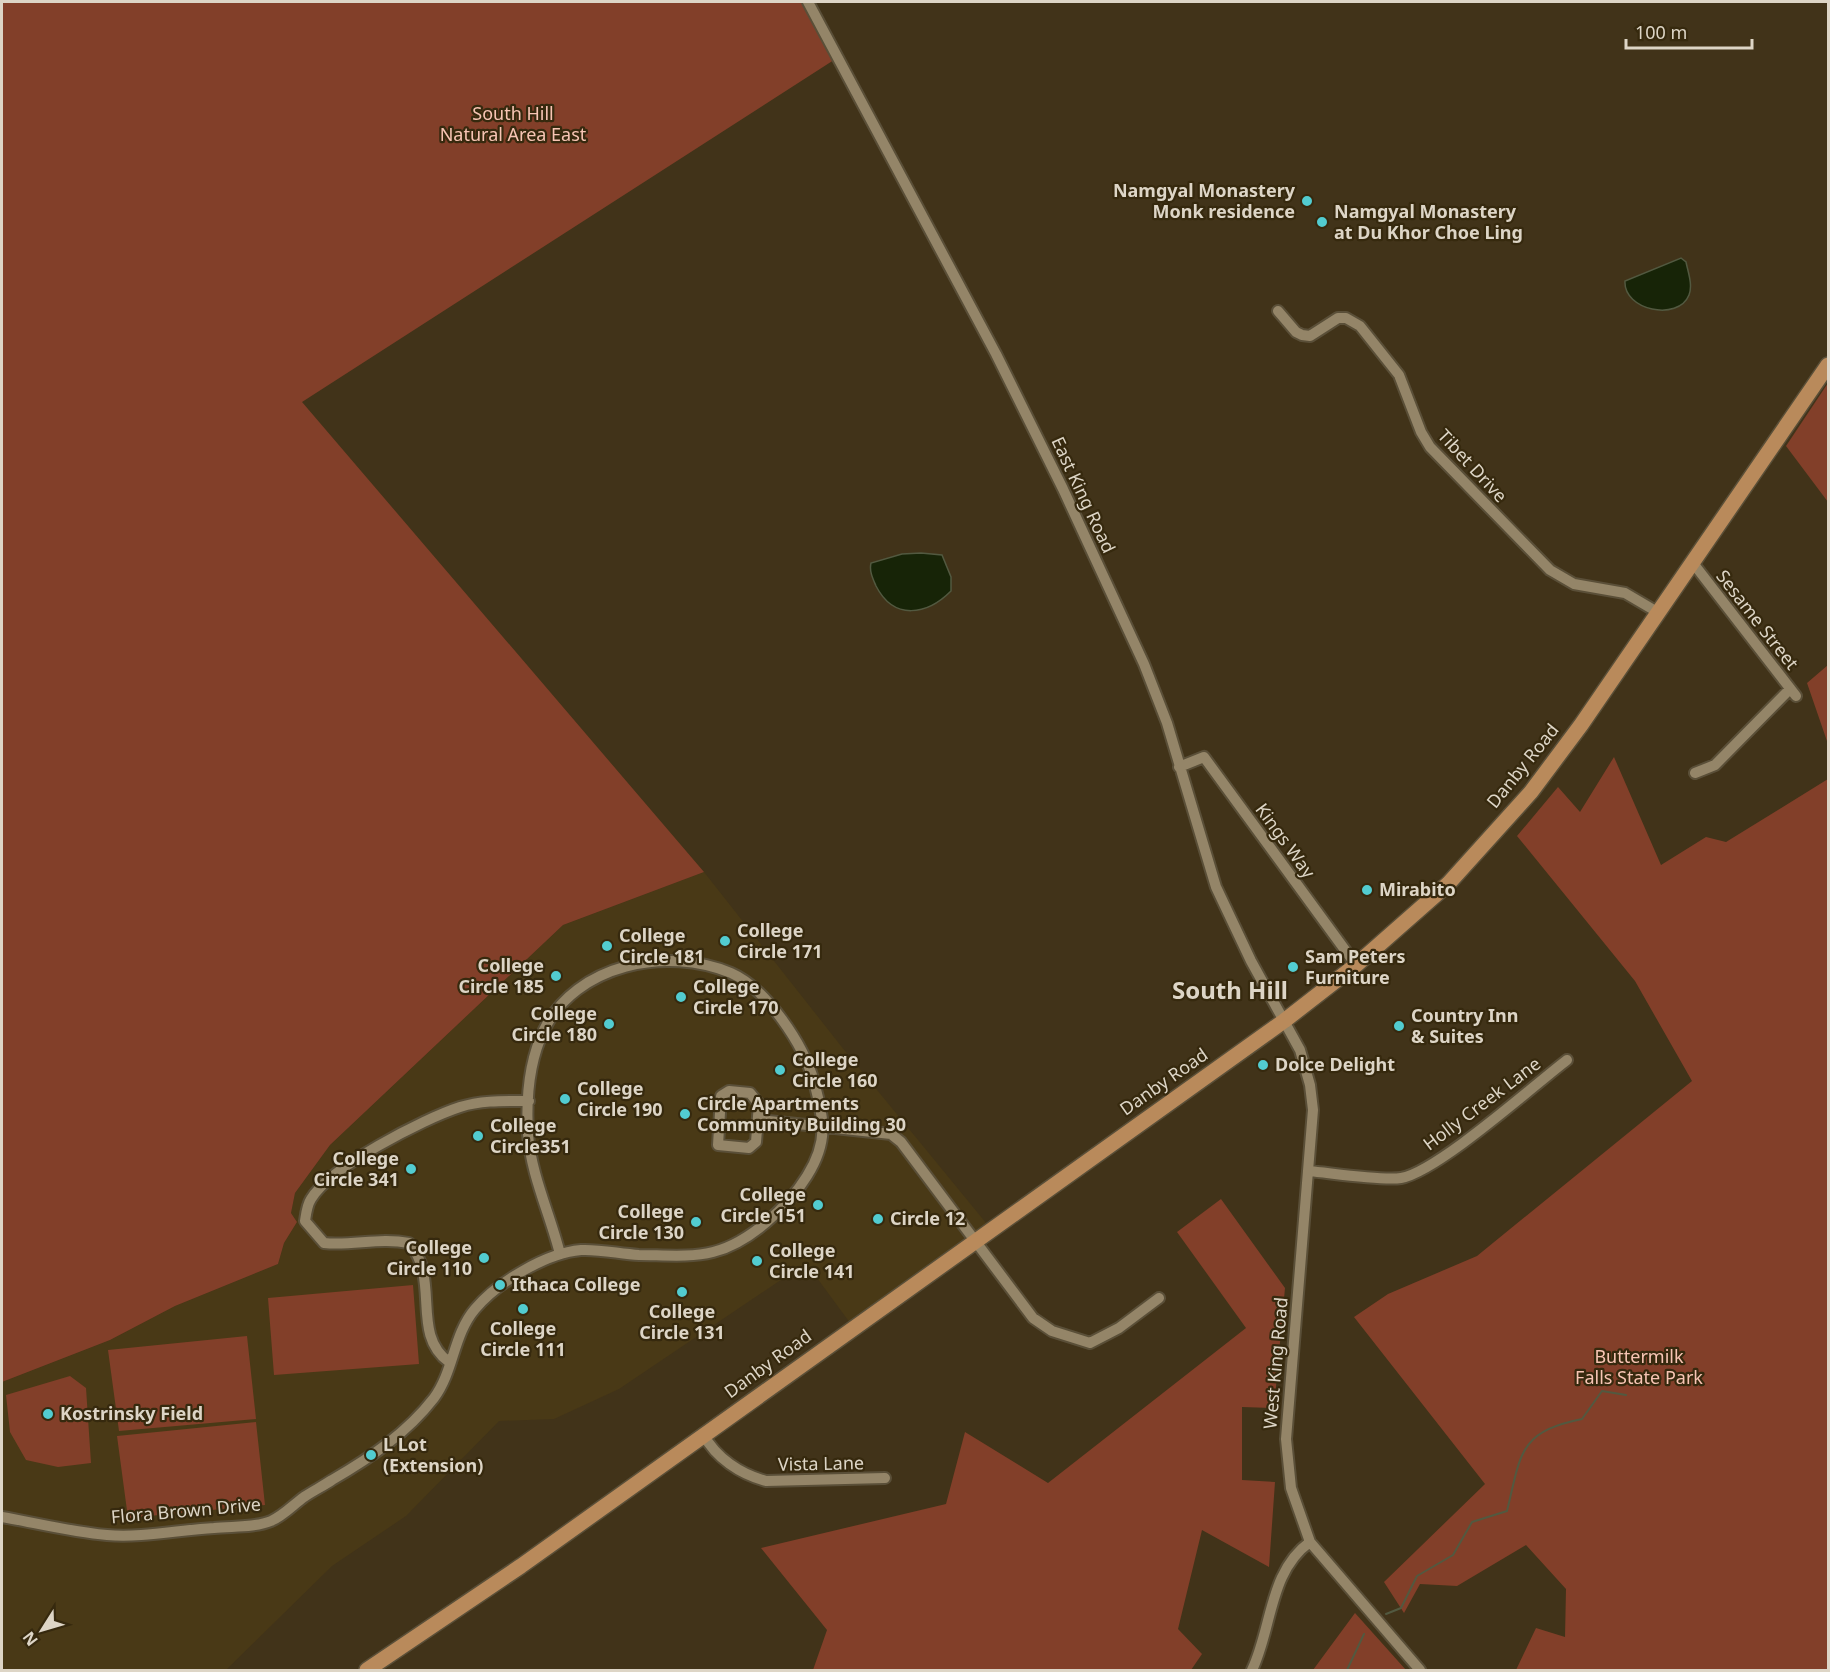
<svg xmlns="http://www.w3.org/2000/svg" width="1830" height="1672" font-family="'Noto Sans',sans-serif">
  <rect width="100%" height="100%" fill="#413319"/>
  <path fill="#493916" d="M 704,872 L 841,1046 L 991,1229 L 853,1327 L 806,1263 L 619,1389 L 554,1419 L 499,1421 L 406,1516 L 332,1566 L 226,1670 L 2,1670 L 2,1382 L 110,1340 L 175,1306 L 278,1264 L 284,1243 L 297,1222 L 291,1213 L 295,1193 L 330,1145 L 563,925 Z"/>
  <path fill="#823f29" d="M 2,2 L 806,2 L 837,58 L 302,402 L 704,872 L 563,925 L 330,1145 L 295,1193 L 291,1213 L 297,1222 L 284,1243 L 278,1264 L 175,1306 L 110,1340 L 2,1382 Z
    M 1828,383 L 1828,502 L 1786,446 Z
    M 1828,665 L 1828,744 L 1807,683 Z
    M 1614,757 L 1661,865 L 1706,837 L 1726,842 L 1828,779 L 1828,1670 L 1516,1670 L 1536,1628 L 1565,1637 L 1566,1589 L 1526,1545 L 1457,1586 L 1420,1584 L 1404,1613 L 1384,1582 L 1485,1484 L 1354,1317 L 1388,1294 L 1477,1256 L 1692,1081 L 1635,981 L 1517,836 L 1558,787 L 1580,812 Z
    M 1221,1199 L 1285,1288 L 1274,1408 L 1242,1407 L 1242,1480 L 1275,1482 L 1269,1567 L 1202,1530 L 1178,1629 L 1202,1654 L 1191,1670 L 813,1670 L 827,1630 L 761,1548 L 946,1504 L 965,1432 L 1048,1483 L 1246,1328 L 1177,1232 Z
    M 413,1285 L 419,1364 L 274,1375 L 268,1298 Z
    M 247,1336 L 256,1419 L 119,1431 L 108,1350 Z
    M 70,1376 L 86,1388 L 91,1463 L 58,1467 L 26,1460 L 10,1432 L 6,1395 Z
    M 256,1422 L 265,1505 L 128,1518 L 117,1436 Z
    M 1355,1613 L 1406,1670 L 1313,1670 Z"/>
  <path fill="#172407" stroke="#525940" stroke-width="1.5" d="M 1681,258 L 1686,262 C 1688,272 1693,285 1689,295 C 1678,322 1623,310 1625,281 Z
    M 921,553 L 942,555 L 951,577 L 951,591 C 927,615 894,621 876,586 C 873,579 869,571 871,563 L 902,554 Z"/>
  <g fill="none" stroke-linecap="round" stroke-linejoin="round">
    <path stroke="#525940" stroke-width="2" d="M 1386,1614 L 1401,1608 L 1417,1576 L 1453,1555 L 1472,1522 L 1507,1511 C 1521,1454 1518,1432 1582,1419 L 1602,1391 L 1626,1395
      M 1347,1670 L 1364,1634"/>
    <defs>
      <path id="minor" d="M 808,2 L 996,354 L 1063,489 L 1144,664 L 1167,723 L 1216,887 L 1251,961 L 1300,1050 L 1310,1085 L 1313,1110 L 1286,1439 L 1291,1488 L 1310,1542 L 1420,1670
        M 1278,311 L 1296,332 L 1302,335 L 1310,336 L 1338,318 L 1346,318 L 1360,326 L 1399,375 L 1421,432 L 1430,447 L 1550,570 L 1574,584 L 1625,593 L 1659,613
        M 1693,563 L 1796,696
        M 1179,767 L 1204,757 L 1356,965
        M 1695,773 L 1715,765 L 1790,689
        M 729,1091 L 750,1093 L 759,1104 L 756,1142 L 749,1148 L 718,1145 L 721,1096 Z
        M 759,1120 L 891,1134 L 901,1142 L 1033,1318 L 1052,1331 L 1090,1343 L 1119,1328 L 1159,1298
        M 1309,1171 C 1331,1173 1381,1181 1401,1178 C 1437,1172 1533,1086 1567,1060
        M 449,1362 C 410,1334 441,1279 409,1243 C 380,1237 353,1246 324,1243 L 305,1221 C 306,1214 307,1205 311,1199 C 330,1167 423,1119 460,1107 C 482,1100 505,1101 529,1101
        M 703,1434 C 716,1458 740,1474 766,1481 L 885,1478
        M 2,1517 C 36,1523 72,1532 107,1535 C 141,1538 179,1530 214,1528 C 232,1526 254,1528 271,1521 C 283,1516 293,1505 304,1497 C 313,1491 323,1486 332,1480 C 370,1458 407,1433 434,1398 C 454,1371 453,1335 475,1309 C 498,1282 546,1253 581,1250 C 600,1249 620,1254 639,1255 C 662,1255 690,1258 713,1252 C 749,1243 788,1207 807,1176 C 829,1141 824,1119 814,1082 C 804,1045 766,988 731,973 C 667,946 576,964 544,1030 C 529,1061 526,1100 528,1134 C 531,1175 550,1214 560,1254
        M 1252,1670 C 1272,1629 1269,1571 1310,1542"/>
      <path id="major" d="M 367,1670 L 521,1566 L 1284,1021 L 1356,965 L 1448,884 L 1531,792 L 1581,725 L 1828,365"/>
    </defs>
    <use href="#minor" stroke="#5a4f38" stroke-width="14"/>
    <use href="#major" stroke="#5a4f38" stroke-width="18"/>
    <use href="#minor" stroke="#948568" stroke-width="10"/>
    <use href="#major" stroke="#b98a5b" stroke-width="15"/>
  </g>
  <g fill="#52ccd0" stroke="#36290e" stroke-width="2">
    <circle cx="1307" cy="201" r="6"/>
    <circle cx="1322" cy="222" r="6"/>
    <circle cx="1367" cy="890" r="6"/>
    <circle cx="725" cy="941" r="6"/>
    <circle cx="607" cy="946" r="6"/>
    <circle cx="1293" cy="967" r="6"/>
    <circle cx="556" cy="976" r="6"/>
    <circle cx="681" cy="997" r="6"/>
    <circle cx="609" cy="1024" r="6"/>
    <circle cx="1399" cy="1026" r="6"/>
    <circle cx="1263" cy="1065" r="6"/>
    <circle cx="780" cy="1070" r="6"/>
    <circle cx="565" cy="1099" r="6"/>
    <circle cx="685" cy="1114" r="6"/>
    <circle cx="478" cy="1136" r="6"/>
    <circle cx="411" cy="1169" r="6"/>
    <circle cx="818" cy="1205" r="6"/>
    <circle cx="878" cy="1219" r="6"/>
    <circle cx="696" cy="1222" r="6"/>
    <circle cx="484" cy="1258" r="6"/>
    <circle cx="757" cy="1261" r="6"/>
    <circle cx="500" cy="1285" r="6"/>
    <circle cx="682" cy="1292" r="6"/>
    <circle cx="523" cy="1309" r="6"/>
    <circle cx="48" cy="1414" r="6"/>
    <circle cx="371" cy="1455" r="6"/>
  </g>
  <g text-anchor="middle" stroke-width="4.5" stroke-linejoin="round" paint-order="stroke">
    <g font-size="18" fill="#f8c5b4" stroke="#36290e">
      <text x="513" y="120">South Hill<tspan x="513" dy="21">Natural Area East</tspan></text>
      <text x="1639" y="1363">Buttermilk<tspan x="1639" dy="21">Falls State Park</tspan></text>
    </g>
    <g font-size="18" font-weight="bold" fill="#ddd5c6" stroke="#36290e" text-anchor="start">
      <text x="1295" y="197" text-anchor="end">Namgyal Monastery<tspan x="1295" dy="21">Monk residence</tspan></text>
      <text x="1334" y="218">Namgyal Monastery<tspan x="1334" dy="21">at Du Khor Choe Ling</tspan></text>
      <text x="1379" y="896">Mirabito</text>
      <text x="737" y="937">College<tspan x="737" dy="21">Circle 171</tspan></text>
      <text x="619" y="942">College<tspan x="619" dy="21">Circle 181</tspan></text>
      <text x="1305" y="963">Sam Peters<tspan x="1305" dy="21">Furniture</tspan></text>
      <text x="544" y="972" text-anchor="end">College<tspan x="544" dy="21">Circle 185</tspan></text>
      <text x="693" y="993">College<tspan x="693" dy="21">Circle 170</tspan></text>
      <text x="597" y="1020" text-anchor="end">College<tspan x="597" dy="21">Circle 180</tspan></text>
      <text x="1411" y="1022">Country Inn<tspan x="1411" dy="21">&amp; Suites</tspan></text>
      <text x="792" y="1066">College<tspan x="792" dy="21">Circle 160</tspan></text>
      <text x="1275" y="1071">Dolce Delight</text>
      <text x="577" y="1095">College<tspan x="577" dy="21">Circle 190</tspan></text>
      <text x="697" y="1110">Circle Apartments<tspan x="697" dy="21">Community Building 30</tspan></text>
      <text x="490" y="1132">College<tspan x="490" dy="21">Circle351</tspan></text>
      <text x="399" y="1165" text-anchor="end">College<tspan x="399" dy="21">Circle 341</tspan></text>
      <text x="806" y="1201" text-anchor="end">College<tspan x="806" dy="21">Circle 151</tspan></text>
      <text x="684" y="1218" text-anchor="end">College<tspan x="684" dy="21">Circle 130</tspan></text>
      <text x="890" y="1225">Circle 12</text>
      <text x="472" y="1254" text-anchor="end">College<tspan x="472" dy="21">Circle 110</tspan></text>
      <text x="769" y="1257">College<tspan x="769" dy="21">Circle 141</tspan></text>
      <text x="512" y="1291">Ithaca College</text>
      <text x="682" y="1318" text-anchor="middle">College<tspan x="682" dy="21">Circle 131</tspan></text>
      <text x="523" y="1335" text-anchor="middle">College<tspan x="523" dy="21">Circle 111</tspan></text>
      <text x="60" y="1420">Kostrinsky Field</text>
      <text x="383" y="1451">L Lot<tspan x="383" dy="21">(Extension)</tspan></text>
    </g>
    <g font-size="18" fill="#ddd5c6" stroke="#36290e">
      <text transform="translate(1472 466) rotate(47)" y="6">Tibet Drive</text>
      <text transform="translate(1083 495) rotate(65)" y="6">East King Road</text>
      <text transform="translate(1757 620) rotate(52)" y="6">Sesame Street</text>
      <text transform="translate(1523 766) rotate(-51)" y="6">Danby Road</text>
      <text transform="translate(1285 841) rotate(54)" y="6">Kings Way</text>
      <text transform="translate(1164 1082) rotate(-35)" y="6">Danby Road</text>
      <text transform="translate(1482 1104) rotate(-37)" y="6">Holly Creek Lane</text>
      <text transform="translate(1276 1363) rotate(-85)" y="6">West King Road</text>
      <text transform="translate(768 1364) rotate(-36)" y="6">Danby Road</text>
      <text transform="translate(821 1464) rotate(-1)" y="6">Vista Lane</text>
      <text transform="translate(186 1511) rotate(-5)" y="6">Flora Brown Drive</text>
    </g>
    <g font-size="24" font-weight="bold" fill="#ddd5c6" stroke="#36290e">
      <text x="1230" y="999">South Hill</text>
    </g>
  </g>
  <rect width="1830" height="1672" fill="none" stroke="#ddd5c6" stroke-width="6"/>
  <g transform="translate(42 1630) rotate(233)" stroke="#36290e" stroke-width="4.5" paint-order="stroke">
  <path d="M0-4.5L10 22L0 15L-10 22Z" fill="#ddd5c6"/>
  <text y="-9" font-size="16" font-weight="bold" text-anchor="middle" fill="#ddd5c6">N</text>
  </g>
  <path d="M1626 39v9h126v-9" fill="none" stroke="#ddd5c6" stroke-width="3"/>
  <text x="1635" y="39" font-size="18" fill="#ddd5c6" stroke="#36290e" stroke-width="4.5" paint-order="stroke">100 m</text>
</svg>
